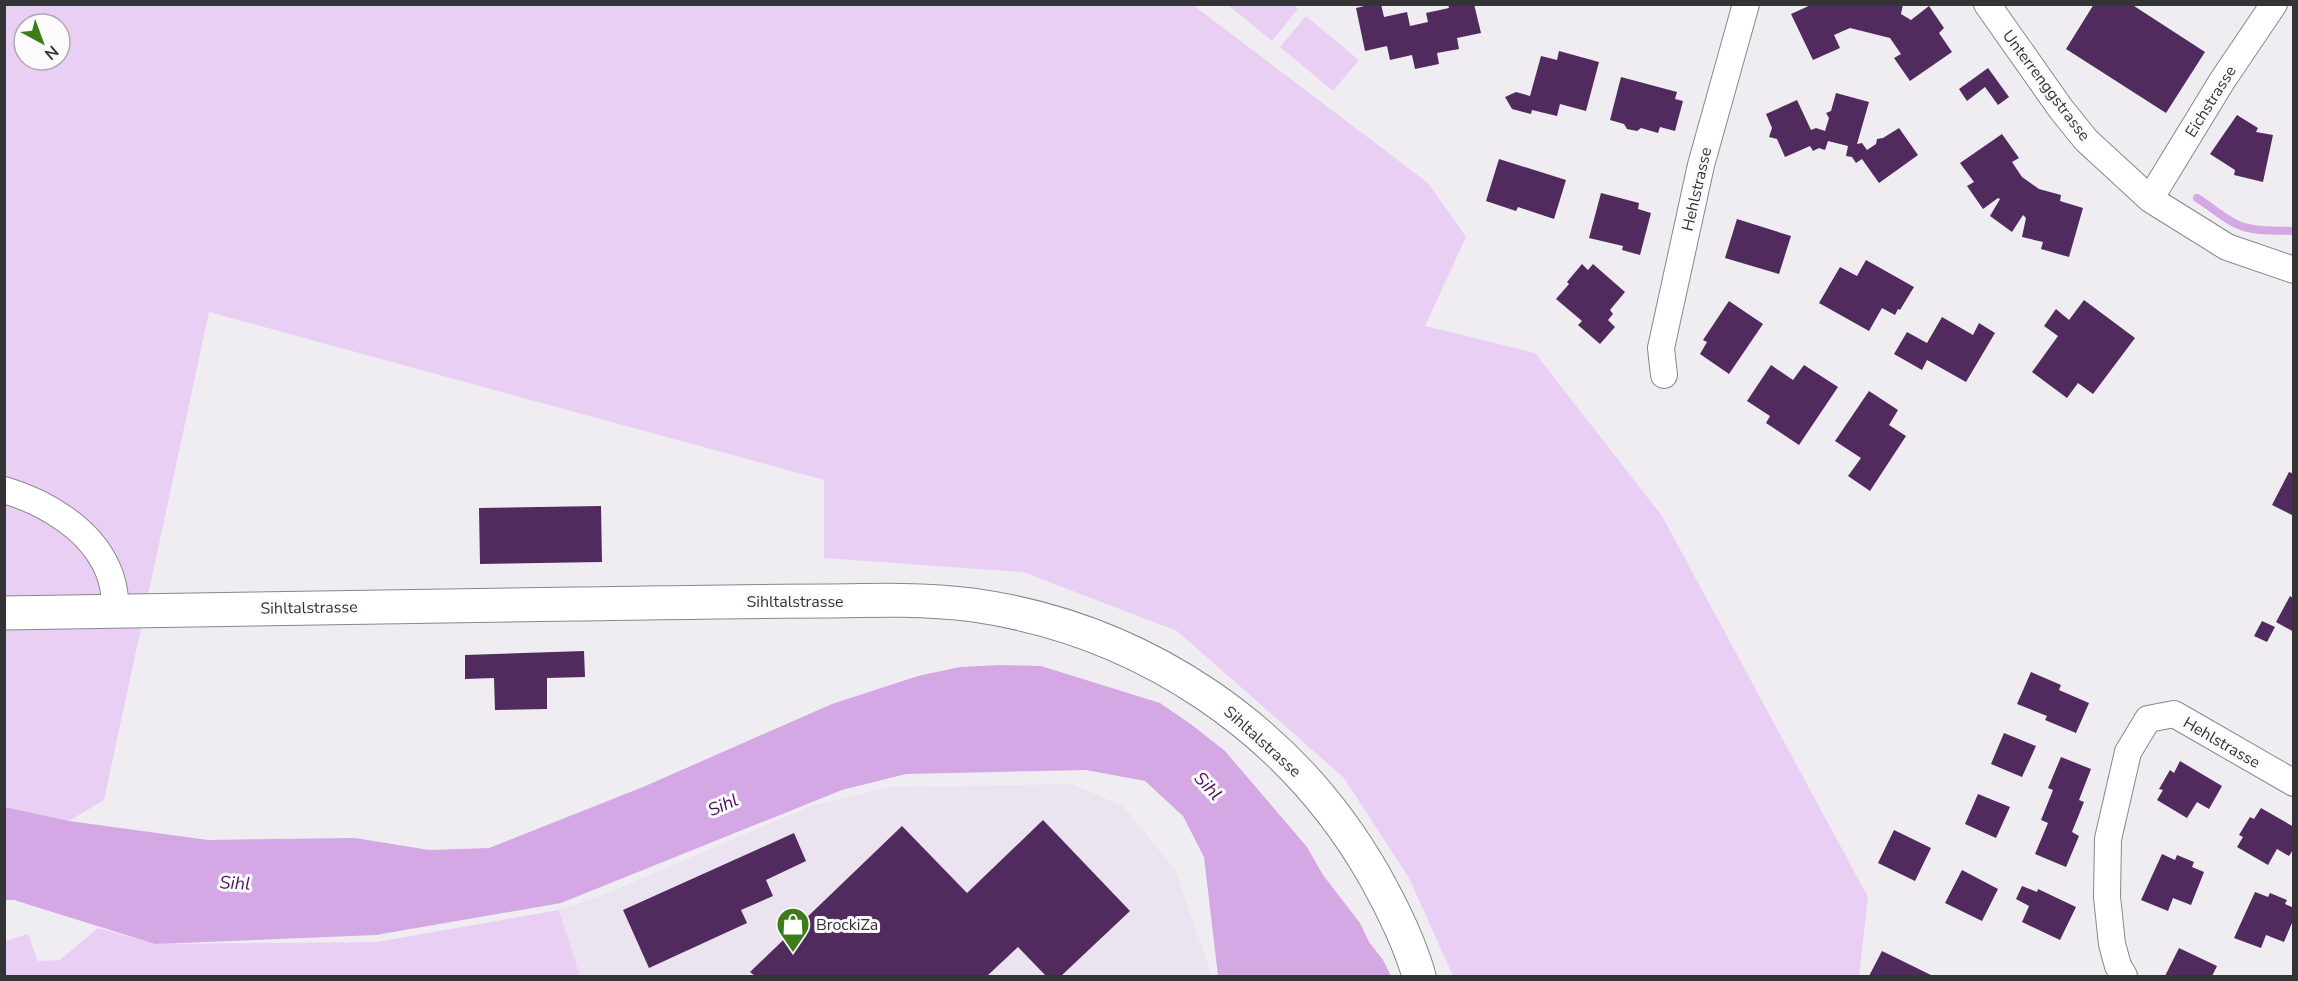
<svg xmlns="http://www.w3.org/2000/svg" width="2298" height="981" font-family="'Nunito Sans',sans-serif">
  <rect width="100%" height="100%" fill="#f0edf2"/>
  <path fill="#ebe3ef" d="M 1071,784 L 1123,806 L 1175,870 L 1212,976 L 580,976 L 559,910 L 601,896 L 811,806 L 890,787 Z"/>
  <path fill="#eacff5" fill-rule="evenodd" d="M 5,5 L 1193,5 L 1428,183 L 1466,237 L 1425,326 L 1535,353 L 1662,516 L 1868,897 L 1859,976 L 1453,976 L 1409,878 L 1344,778 L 1177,631 L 1023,572 L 824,558 L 824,480 L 209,312 L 104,800 L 69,821 L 5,807 ZM 24,24 L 60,24 L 60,60 L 24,60 Z
    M 1228,5 L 1293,5 L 1298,9 L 1272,41 Z
    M 1306,16 L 1359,60 L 1333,91 L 1280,47 Z
    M 559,910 L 580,976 L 5,976 L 5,941 L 28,934 L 38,961 L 60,960 L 98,928 L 155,944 L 377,942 Z"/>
  <path fill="#d3a8e4" d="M 1002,665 L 1041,666 L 1160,703 L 1192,725 L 1225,751 L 1307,847 L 1323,875 L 1360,923 L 1369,942 L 1383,960 L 1391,976 L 1218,976 L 1204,857 L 1183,816 L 1145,781 L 1086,770 L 906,774 L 842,790 L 561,903 L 376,935 L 155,944 L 14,900 L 5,900 L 5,807 L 69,821 L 208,840 L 355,838 L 429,850 L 489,848 L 643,787 L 832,704 L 918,676 L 960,667 Z"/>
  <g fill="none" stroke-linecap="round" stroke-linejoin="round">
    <path stroke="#d3a8e4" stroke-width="8" d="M 2197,198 C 2212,207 2225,220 2241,226 C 2257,232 2277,230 2294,231"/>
  </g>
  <path fill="#512b5e" d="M 1373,4 L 1381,4 L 1384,17 L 1407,12 L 1410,26 L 1428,22 L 1426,13 L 1449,8 L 1448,4 L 1474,4 L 1481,33 L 1457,38 L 1459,49 L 1437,53 L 1439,64 L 1415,69 L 1412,55 L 1390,60 L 1387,46 L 1365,51 L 1356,8 Z
    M 1813,4 L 1903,4 L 1901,14 L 1911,20 L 1929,6 L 1944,28 L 1939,33 L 1952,52 L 1910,81 L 1894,58 L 1901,54 L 1890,38 L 1850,28 L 1834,35 L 1840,48 L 1813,60 L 1791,14 Z
    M 2094,4 L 2131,4 L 2205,52 L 2166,113 L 2066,49 Z
    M 1559,51 L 1599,62 L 1586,111 L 1560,104 L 1557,116 L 1532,110 L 1531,114 L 1512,109 L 1505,97 L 1516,92 L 1530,96 L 1541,56 L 1557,60 Z
    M 1988,68 L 2009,97 L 1998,105 L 1985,87 L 1967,101 L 1959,89 Z
    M 1621,77 L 1677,92 L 1675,99 L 1683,101 L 1675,131 L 1660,127 L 1658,133 L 1641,128 L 1637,131 L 1627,129 L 1624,124 L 1610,120 Z
    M 1836,93 L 1869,102 L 1857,144 L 1862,143 L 1867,150 L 1876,144 L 1877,139 L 1883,138 L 1899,128 L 1918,155 L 1879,183 L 1862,159 L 1856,163 L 1852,157 L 1846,156 L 1848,146 L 1828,141 L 1825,150 L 1819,148 L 1813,151 L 1810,146 L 1785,157 L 1777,139 L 1769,137 L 1772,128 L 1766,114 L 1797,100 L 1811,130 L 1816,128 L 1825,131 L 1829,118 L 1826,113 L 1831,111 Z
    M 2237,115 L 2258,128 L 2256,132 L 2273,135 L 2263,182 L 2234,175 L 2235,170 L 2210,154 Z
    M 2002,134 L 2019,158 L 2012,162 L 2022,177 L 2039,189 L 2061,195 L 2060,201 L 2083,208 L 2069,257 L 2041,249 L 2043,242 L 2022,237 L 2026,218 L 2023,215 L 2012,232 L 1990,216 L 2000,199 L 1998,198 L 1983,209 L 1967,186 L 1974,182 L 1960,163 Z
    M 1499,159 L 1566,180 L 1554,219 L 1518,207 L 1516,211 L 1486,201 Z
    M 1601,193 L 1639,203 L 1638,209 L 1651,213 L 1640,255 L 1622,250 L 1623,246 L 1589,238 Z
    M 1737,219 L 1791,236 L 1779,274 L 1725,258 Z
    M 1866,260 L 1914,287 L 1900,310 L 1898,309 L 1895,315 L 1882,308 L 1869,331 L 1819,303 L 1840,267 L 1857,276 Z
    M 1582,264 L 1588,270 L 1593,264 L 1625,292 L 1610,310 L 1613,314 L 1608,320 L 1615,327 L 1600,344 L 1578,325 L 1582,321 L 1556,299 L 1569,284 L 1567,282 Z
    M 2084,300 L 2135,338 L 2093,394 L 2078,383 L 2067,398 L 2032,372 L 2058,336 L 2044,326 L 2056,309 L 2069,320 Z
    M 1729,301 L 1763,324 L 1729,374 L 1700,354 L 1707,342 L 1703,340 Z
    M 1942,317 L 1973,335 L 1979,323 L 1995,333 L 1966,382 L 1927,360 L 1922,370 L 1894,354 L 1907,332 L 1927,343 Z
    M 1771,365 L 1793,380 L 1804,365 L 1838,387 L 1799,445 L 1766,423 L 1770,416 L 1747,401 Z
    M 1869,391 L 1898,410 L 1889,425 L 1906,436 L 1870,491 L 1848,476 L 1861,458 L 1835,441 Z
    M 2289,472 L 2294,474 L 2294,516 L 2272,505 Z
    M 601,506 L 602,562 L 480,564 L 479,508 Z
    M 2290,596 L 2294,599 L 2294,632 L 2276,622 Z
    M 2262,621 L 2275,627 L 2267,642 L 2254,636 Z
    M 584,651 L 585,677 L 547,678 L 547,709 L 495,710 L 494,678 L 465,679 L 465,655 Z
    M 2031,672 L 2061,685 L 2059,690 L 2089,703 L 2076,733 L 2045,720 L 2047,716 L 2017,704 Z
    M 2004,733 L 2036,746 L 2022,777 L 1991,764 Z
    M 2061,757 L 2091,769 L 2079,800 L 2084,802 L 2072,832 L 2079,836 L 2066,867 L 2035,854 L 2048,823 L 2041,820 L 2053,790 L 2048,788 Z
    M 2180,761 L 2222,786 L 2209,809 L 2197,802 L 2187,818 L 2157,800 L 2163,790 L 2159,789 L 2170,770 L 2174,773 Z
    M 1978,794 L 2010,807 L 1996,838 L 1965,824 Z
    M 2261,808 L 2294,827 L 2294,848 L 2289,856 L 2277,849 L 2268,865 L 2237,847 L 2243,837 L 2239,835 L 2250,817 L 2254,819 Z
    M 1043,820 L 1130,911 L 1061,976 L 1046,976 L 1018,947 L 987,976 L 755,976 L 750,972 L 902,826 L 967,893 Z
    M 1894,830 L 1931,848 L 1915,881 L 1878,863 Z
    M 794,833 L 806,861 L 766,880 L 773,896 L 741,910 L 747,923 L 649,968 L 623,910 Z
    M 2162,854 L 2175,860 L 2177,855 L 2194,862 L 2192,867 L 2204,872 L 2191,905 L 2173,898 L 2168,911 L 2141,900 Z
    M 1962,870 L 1998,889 L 1982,921 L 1945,903 Z
    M 2022,886 L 2037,892 L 2038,889 L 2076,907 L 2060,940 L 2022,922 L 2029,906 L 2016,899 Z
    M 2255,892 L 2268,897 L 2270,893 L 2287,900 L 2285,904 L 2294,908 L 2294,918 L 2284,942 L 2266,935 L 2261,948 L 2234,938 Z
    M 2179,948 L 2217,966 L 2212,976 L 2165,976 Z
    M 1882,951 L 1933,976 L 1869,976 Z"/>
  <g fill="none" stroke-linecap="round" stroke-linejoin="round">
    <defs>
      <path id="minor" d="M 1987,4 L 2061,109 L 2086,140 L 2150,199 L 2227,247 L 2294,270
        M 2150,199 L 2222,81 L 2274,4
        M 1664,375 L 1661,348 L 1701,165 L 1746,4
        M 4,490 C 45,502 91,529 108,570 C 114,583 115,597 116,610
        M 2124,976 L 2118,966 L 2112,944 L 2107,897 L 2108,839 L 2128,752 L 2148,719 L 2174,714 L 2294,783"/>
      <path id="major" d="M 4,613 C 195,609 386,606 576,604 C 661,603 746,601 831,601 C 878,600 926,599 973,605 C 1142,629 1290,728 1374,875 C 1392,907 1409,941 1419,976"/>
    </defs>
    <use href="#minor" stroke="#89868b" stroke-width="28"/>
    <use href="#major" stroke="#89868b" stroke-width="35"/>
    <use href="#minor" stroke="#fff" stroke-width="26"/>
    <use href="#major" stroke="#fff" stroke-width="33"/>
  </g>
  <defs>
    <symbol id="shop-pin" viewBox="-11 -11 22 30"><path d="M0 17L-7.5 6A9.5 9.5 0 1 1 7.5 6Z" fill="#3e7c19" stroke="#fdfafe"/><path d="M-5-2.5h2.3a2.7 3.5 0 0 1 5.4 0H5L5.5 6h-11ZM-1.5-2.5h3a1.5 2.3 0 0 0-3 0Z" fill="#fff"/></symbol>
  </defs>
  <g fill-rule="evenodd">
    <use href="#shop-pin" x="774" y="905" width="38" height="52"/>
  </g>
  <g text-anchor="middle" stroke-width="6" stroke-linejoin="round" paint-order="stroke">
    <g font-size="16" fill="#343335" stroke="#fdfafe">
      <text transform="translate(2047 85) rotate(53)" y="6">Unterrenggstrasse</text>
      <text transform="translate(2210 101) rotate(-58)" y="6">Eichstrasse</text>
      <text transform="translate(1696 189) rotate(-77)" y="6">Hehlstrasse</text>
      <text x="795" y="607">Sihltalstrasse</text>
      <text transform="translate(309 607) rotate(-1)" y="6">Sihltalstrasse</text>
      <text transform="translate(1263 741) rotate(42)" y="6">Sihltalstrasse</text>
      <text transform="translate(2222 742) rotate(30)" y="6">Hehlstrasse</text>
    </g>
    <g font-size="16" fill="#343335" stroke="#fdfafe" text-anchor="start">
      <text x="816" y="930">BrockiZa</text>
    </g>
    <g font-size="18" font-style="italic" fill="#4a155b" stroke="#fdfafe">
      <text transform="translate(1208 786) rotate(47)" y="6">Sihl</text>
      <text transform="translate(723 805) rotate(-23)" y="6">Sihl</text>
      <text transform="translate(235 883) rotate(3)" y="6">Sihl</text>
    </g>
  </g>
  <rect width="2298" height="981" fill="none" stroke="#343335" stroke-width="12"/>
  <g transform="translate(42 42) rotate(139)"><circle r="28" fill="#fdfafe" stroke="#adaaae" stroke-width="1.5"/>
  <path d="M0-4.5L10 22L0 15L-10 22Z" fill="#3e7c19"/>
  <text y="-9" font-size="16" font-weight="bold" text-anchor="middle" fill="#343335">N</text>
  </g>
</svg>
